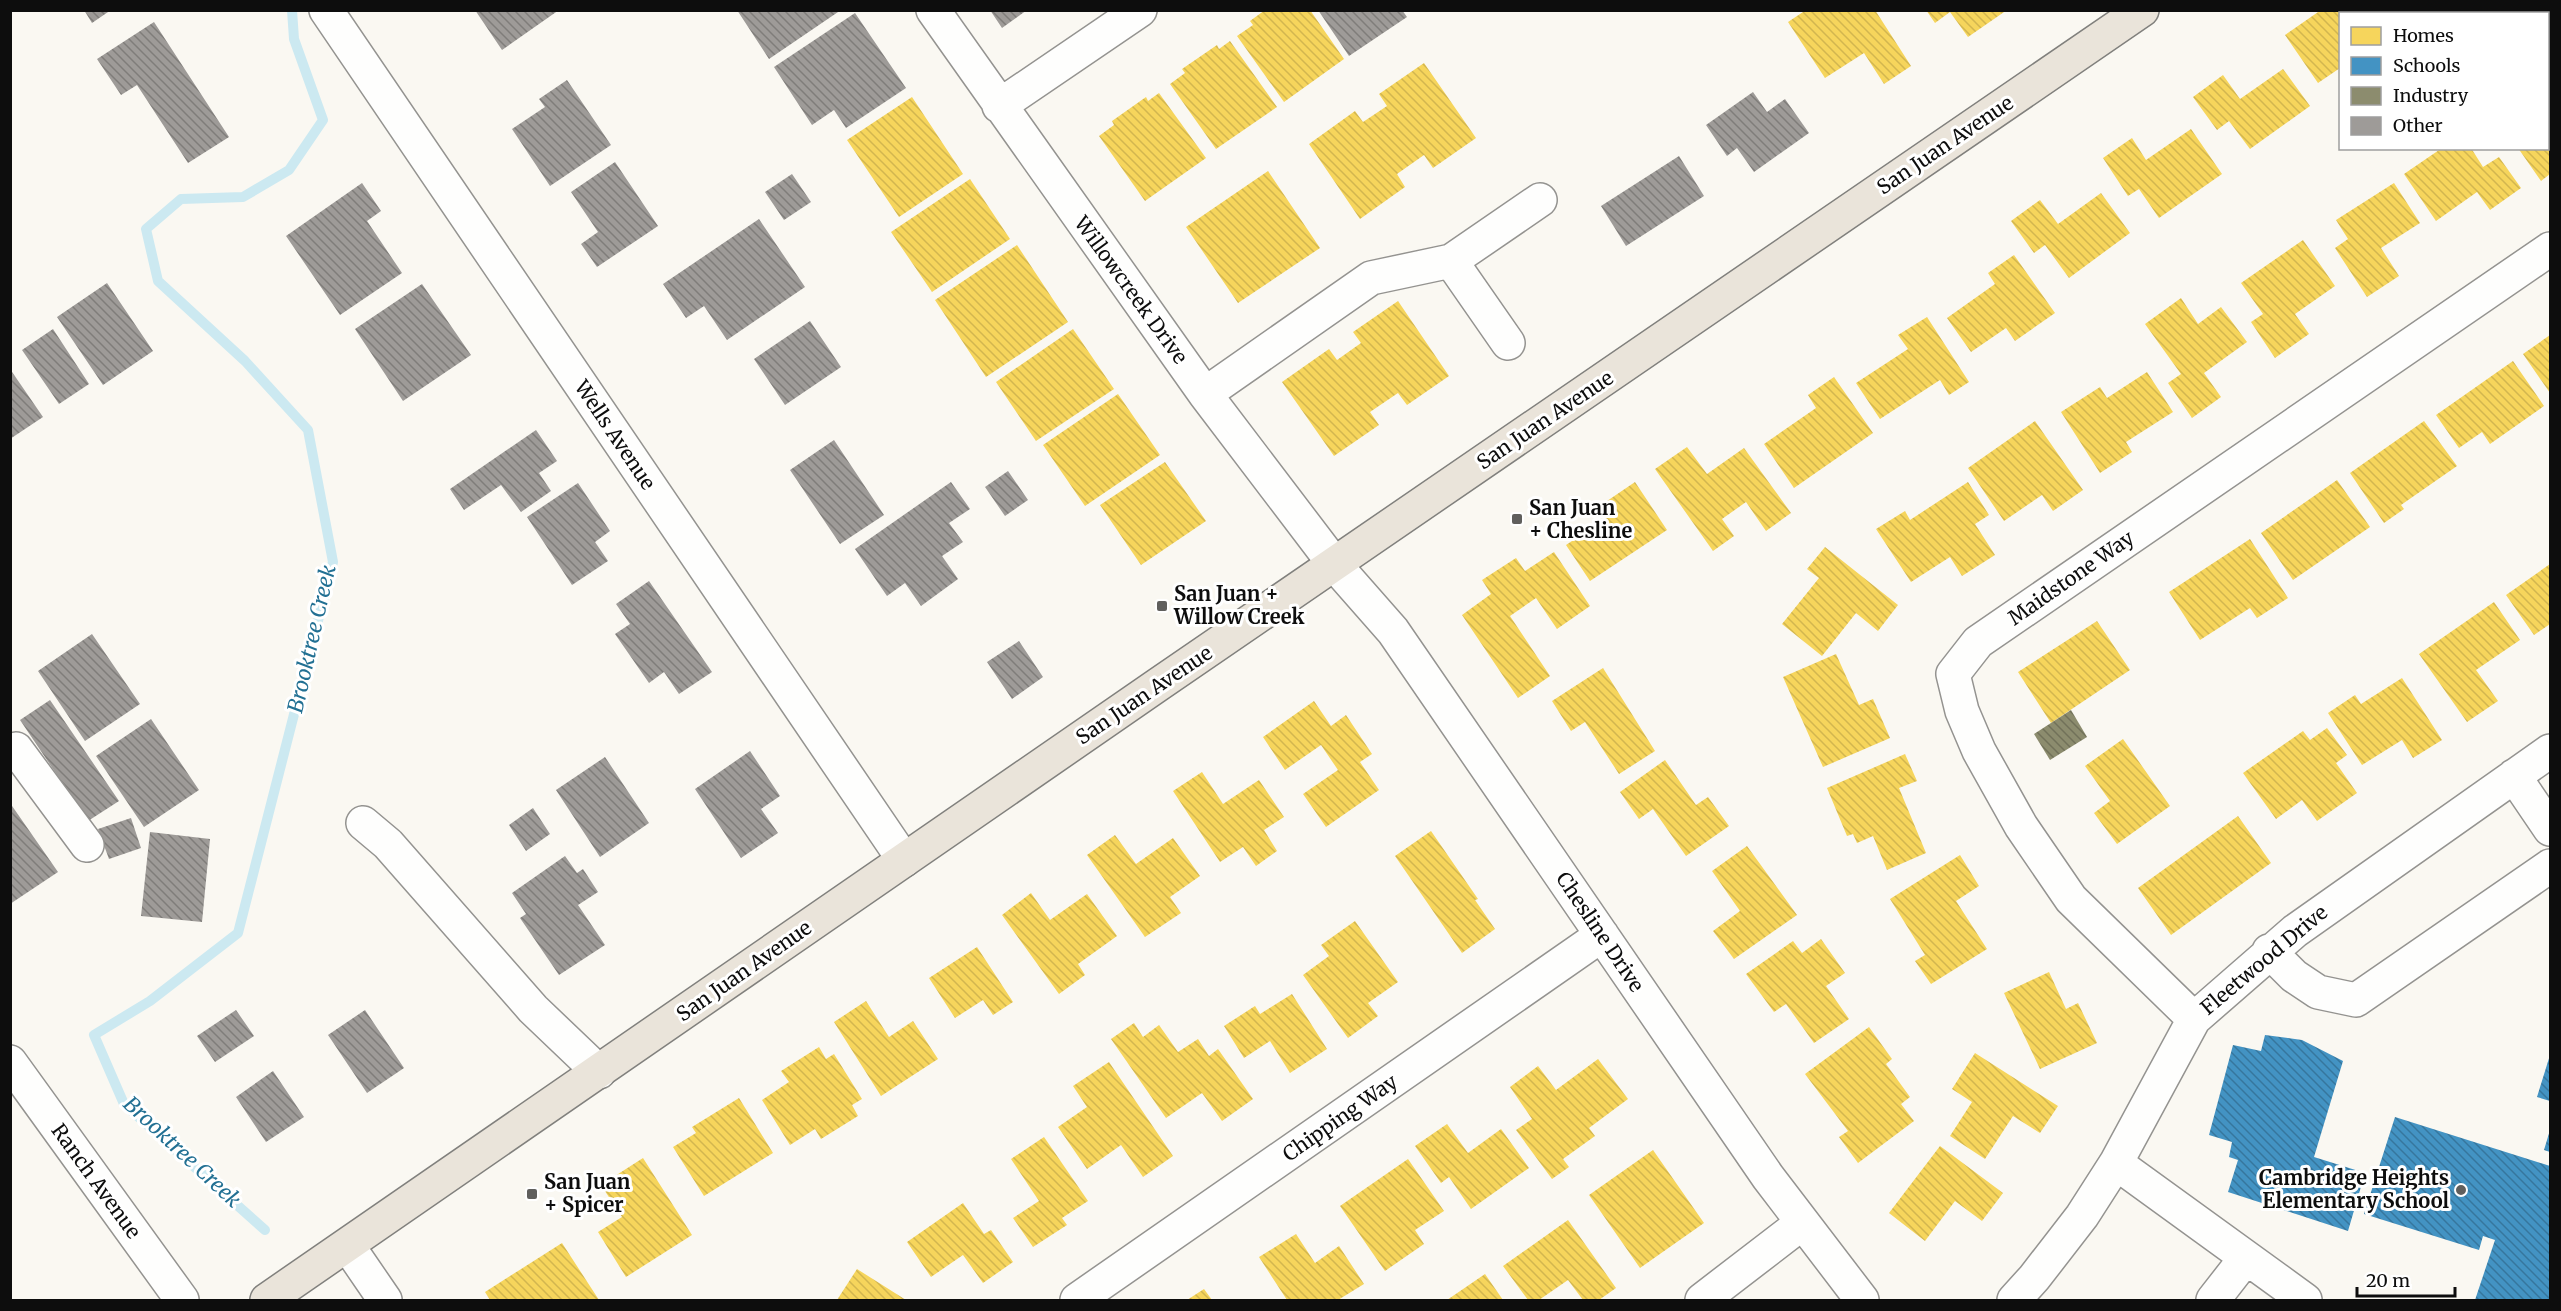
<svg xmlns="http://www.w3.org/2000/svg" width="2561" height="1311" font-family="Merriweather,serif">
  <defs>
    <pattern id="homes-back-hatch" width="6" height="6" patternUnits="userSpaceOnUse" patternTransform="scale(1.5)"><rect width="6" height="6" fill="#f6d55c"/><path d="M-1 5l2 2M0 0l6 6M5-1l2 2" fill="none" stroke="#d2b64f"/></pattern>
    <pattern id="schools-back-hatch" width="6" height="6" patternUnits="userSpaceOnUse" patternTransform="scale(1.5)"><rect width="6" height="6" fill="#4393c3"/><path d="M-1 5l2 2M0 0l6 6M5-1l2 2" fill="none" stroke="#36769d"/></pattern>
    <pattern id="industry-back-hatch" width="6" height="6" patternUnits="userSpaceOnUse" patternTransform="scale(1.5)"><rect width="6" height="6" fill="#8c8c6e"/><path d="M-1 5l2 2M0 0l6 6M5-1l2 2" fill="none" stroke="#717159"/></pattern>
    <pattern id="building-back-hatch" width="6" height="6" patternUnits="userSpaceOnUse" patternTransform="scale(1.5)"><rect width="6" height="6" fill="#9e9b98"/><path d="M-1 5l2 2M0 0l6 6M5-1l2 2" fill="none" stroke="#7f7d7a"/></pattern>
  </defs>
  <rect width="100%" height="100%" fill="#faf8f2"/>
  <path fill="url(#homes-back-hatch)" d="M 1265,10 L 1310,10 L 1344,59 L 1284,102 L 1237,36 L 1253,25 L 1250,21 Z
    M 1806,10 L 1875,10 L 1911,66 L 1884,84 L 1864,53 L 1825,78 L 1788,22 Z
    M 1926,10 L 2007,10 L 1968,37 L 1950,12 L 1935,23 Z
    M 2321,10 L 2381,10 L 2383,14 L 2340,14 L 2340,68 L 2318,83 L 2285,35 Z
    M 2418,10 L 2472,10 L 2468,14 L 2420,14 Z
    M 1230,41 L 1277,107 L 1216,149 L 1170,84 L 1185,73 L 1182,69 L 1217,45 L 1219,49 Z
    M 1424,63 L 1476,138 L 1433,168 L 1424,155 L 1397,174 L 1405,187 L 1360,219 L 1309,144 L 1355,111 L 1363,122 L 1387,106 L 1379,94 Z
    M 2283,69 L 2310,106 L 2250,149 L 2229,121 L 2217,130 L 2193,97 L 2223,75 L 2240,99 Z
    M 2550,74 L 2550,174 L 2541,181 L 2518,148 L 2548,148 L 2548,76 Z
    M 1159,93 L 1206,158 L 1145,201 L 1099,136 L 1114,125 L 1112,121 L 1146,97 L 1148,101 Z
    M 912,97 L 963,174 L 899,217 L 847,140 Z
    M 2191,129 L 2222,174 L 2159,218 L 2139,189 L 2128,196 L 2103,158 L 2132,138 L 2146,160 Z
    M 2442,148 L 2471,148 L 2483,167 L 2499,157 L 2521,188 L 2490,210 L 2477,192 L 2436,221 L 2404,174 Z
    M 1268,171 L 1320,248 L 1238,303 L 1186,227 Z
    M 970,179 L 1010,239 L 932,292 L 891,232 Z
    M 2394,183 L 2420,223 L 2381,248 L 2399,276 L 2367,297 L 2335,248 L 2348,239 L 2336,220 Z
    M 2101,193 L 2130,233 L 2069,278 L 2045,245 L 2034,253 L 2011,221 L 2040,200 L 2058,224 Z
    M 2303,240 L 2335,286 L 2295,314 L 2309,334 L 2275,358 L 2251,322 L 2263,314 L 2241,283 Z
    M 1017,245 L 1068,322 L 986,377 L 935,300 Z
    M 2014,255 L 2055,313 L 2015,341 L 2006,328 L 1971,352 L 1947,318 L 1995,284 L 1988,273 Z
    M 2181,298 L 2198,324 L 2221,307 L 2247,342 L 2204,373 L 2221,397 L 2192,418 L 2168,383 L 2181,374 L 2145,324 Z
    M 1398,301 L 1449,376 L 1407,405 L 1398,393 L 1370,412 L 1379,425 L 1334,456 L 1282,382 L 1329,349 L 1337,360 L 1361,343 L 1353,332 Z
    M 1927,317 L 1969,382 L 1949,395 L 1940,380 L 1880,419 L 1856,383 L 1908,349 L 1898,335 Z
    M 1073,329 L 1114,389 L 1036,441 L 996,382 Z
    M 2550,335 L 2550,393 L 2523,354 Z
    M 2513,361 L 2544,406 L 2490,444 L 2482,432 L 2459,448 L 2436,415 Z
    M 2147,372 L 2173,412 L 2126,442 L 2132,452 L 2100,473 L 2061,412 L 2100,387 L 2107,398 Z
    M 1834,377 L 1873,433 L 1794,488 L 1764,444 L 1816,408 L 1808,395 Z
    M 1118,394 L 1160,455 L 1085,506 L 1043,445 Z
    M 2035,421 L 2083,490 L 2053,511 L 2042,495 L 2004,521 L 1968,468 Z
    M 2424,421 L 2457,466 L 2401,505 L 2404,509 L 2384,523 L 2350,473 Z
    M 1687,447 L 1707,474 L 1744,448 L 1791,513 L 1766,531 L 1746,502 L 1722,519 L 1734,536 L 1713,551 L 1655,469 Z
    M 1165,462 L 1206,521 L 1141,565 L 1100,505 Z
    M 2337,480 L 2370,527 L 2293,580 L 2261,533 Z
    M 1635,482 L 1667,530 L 1590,581 L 1566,545 L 1614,513 L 1607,501 Z
    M 1968,482 L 1989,515 L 1975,524 L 1995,555 L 1962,576 L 1950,557 L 1911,582 L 1876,529 L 1905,511 L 1910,520 Z
    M 2250,539 L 2288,598 L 2257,618 L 2250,608 L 2200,640 L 2169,592 Z
    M 1825,547 L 1898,605 L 1878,631 L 1856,613 L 1822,656 L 1782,624 L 1819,578 L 1807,569 Z
    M 1554,552 L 1590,606 L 1557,629 L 1536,598 L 1510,616 L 1550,676 L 1518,698 L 1462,615 L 1491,594 L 1482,580 L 1516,558 L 1525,571 Z
    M 2550,564 L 2550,624 L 2534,635 L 2506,595 Z
    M 2494,602 L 2520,640 L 2476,670 L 2498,701 L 2467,722 L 2419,654 Z
    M 2097,621 L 2130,670 L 2051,723 L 2018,672 Z
    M 1836,654 L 1859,705 L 1873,699 L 1890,738 L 1823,767 L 1783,677 Z
    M 1603,668 L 1655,751 L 1619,774 L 1585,722 L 1571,731 L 1552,701 Z
    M 2402,678 L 2442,740 L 2413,758 L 2402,740 L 2362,765 L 2328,713 L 2355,695 L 2361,704 Z
    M 1314,701 L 1331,726 L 1346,715 L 1372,754 L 1360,762 L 1379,790 L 1326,827 L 1303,794 L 1338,770 L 1321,745 L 1285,770 L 1263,737 Z
    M 2327,728 L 2347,755 L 2336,763 L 2357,793 L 2317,821 L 2302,800 L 2276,819 L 2243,773 L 2303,731 L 2310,740 Z
    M 2123,739 L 2170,806 L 2117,844 L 2094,813 L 2110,801 L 2085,766 Z
    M 1905,754 L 1917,781 L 1899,788 L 1926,853 L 1887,870 L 1873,836 L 1857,843 L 1853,834 L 1847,836 L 1827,788 Z
    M 1665,760 L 1696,805 L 1708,797 L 1729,826 L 1686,856 L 1653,809 L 1639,819 L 1620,792 Z
    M 1202,772 L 1223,804 L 1259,780 L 1284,817 L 1264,830 L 1277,851 L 1256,866 L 1243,847 L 1220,862 L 1173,791 Z
    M 2238,816 L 2271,863 L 2171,935 L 2138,888 Z
    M 1431,831 L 1478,899 L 1475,900 L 1495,929 L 1462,953 L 1395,856 Z
    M 1115,835 L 1136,864 L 1173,838 L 1200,876 L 1170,897 L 1181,913 L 1145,937 L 1087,855 Z
    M 1747,846 L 1797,915 L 1734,959 L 1713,931 L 1740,911 L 1712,871 Z
    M 1960,855 L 1979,886 L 1956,901 L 1987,949 L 1931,984 L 1915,961 L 1925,955 L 1890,899 Z
    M 1031,893 L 1050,920 L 1087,894 L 1117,936 L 1078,964 L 1085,975 L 1059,994 L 1002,915 Z
    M 1355,921 L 1398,982 L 1368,1003 L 1378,1016 L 1348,1038 L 1303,975 L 1329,956 L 1321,945 Z
    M 1821,939 L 1845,973 L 1826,986 L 1849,1019 L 1814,1043 L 1786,1004 L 1774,1012 L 1746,974 L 1793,941 L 1802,953 Z
    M 977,947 L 1013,1002 L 993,1015 L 983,1000 L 955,1018 L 929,978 Z
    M 2049,972 L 2066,1009 L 2078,1003 L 2097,1043 L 2040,1069 L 2004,993 Z
    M 1292,994 L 1327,1049 L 1290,1073 L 1270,1041 L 1244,1058 L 1224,1026 L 1255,1006 L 1260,1014 Z
    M 866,1001 L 889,1037 L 913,1021 L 938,1059 L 881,1096 L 834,1022 Z
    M 1134,1023 L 1143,1037 L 1159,1025 L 1178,1052 L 1198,1039 L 1209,1056 L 1218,1049 L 1253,1099 L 1222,1121 L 1202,1093 L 1166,1118 L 1111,1039 Z
    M 1869,1027 L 1892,1059 L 1886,1064 L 1910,1097 L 1901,1104 L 1914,1121 L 1858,1163 L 1839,1137 L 1848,1131 L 1805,1074 Z
    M 819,1047 L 826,1059 L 834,1054 L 862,1099 L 852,1105 L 858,1116 L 821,1139 L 815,1129 L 790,1145 L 762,1100 L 789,1082 L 781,1071 Z
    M 1975,1053 L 2058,1106 L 2040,1133 L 2013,1116 L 1985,1159 L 1950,1136 L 1972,1102 L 1952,1089 Z
    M 1598,1059 L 1628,1099 L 1589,1128 L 1595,1136 L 1563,1159 L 1569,1167 L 1552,1179 L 1516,1130 L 1532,1119 L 1510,1087 L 1538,1066 L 1556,1090 Z
    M 1109,1062 L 1173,1156 L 1143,1177 L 1121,1145 L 1087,1169 L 1058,1127 L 1087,1107 L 1073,1086 Z
    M 739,1098 L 773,1153 L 704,1196 L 673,1147 L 696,1133 L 692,1127 Z
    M 1447,1124 L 1468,1153 L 1501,1129 L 1529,1168 L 1471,1209 L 1449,1177 L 1441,1183 L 1415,1146 Z
    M 1044,1137 L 1088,1201 L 1062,1218 L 1067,1225 L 1033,1247 L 1013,1218 L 1039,1201 L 1011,1159 Z
    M 1940,1146 L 2003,1193 L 1982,1221 L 1955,1201 L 1925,1241 L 1889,1213 Z
    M 1653,1150 L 1704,1223 L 1640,1268 L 1589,1195 Z
    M 643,1158 L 692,1235 L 626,1277 L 598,1232 L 622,1217 L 601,1185 Z
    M 1408,1159 L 1444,1211 L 1415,1230 L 1424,1244 L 1385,1271 L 1340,1206 Z
    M 963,1203 L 984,1234 L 991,1230 L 1013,1262 L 983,1283 L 963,1255 L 931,1277 L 907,1242 Z
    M 1568,1220 L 1616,1288 L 1599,1300 L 1583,1300 L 1568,1280 L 1539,1300 L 1528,1300 L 1503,1266 Z
    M 1296,1234 L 1315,1263 L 1339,1246 L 1364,1284 L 1338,1300 L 1287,1300 L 1259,1257 Z
    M 562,1243 L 599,1300 L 490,1300 L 485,1292 Z
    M 857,1269 L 906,1300 L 837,1300 Z
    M 1485,1274 L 1503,1300 L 1447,1300 Z
    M 1204,1289 L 1212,1300 L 1187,1300 Z"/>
  <path fill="url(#schools-back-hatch)" d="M 2265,1035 L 2302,1040 L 2343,1061 L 2314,1157 L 2365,1173 L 2348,1231 L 2228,1192 L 2238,1160 L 2229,1157 L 2232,1142 L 2209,1135 L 2233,1045 L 2261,1051 Z
    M 2550,1055 L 2550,1101 L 2537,1097 Z
    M 2395,1117 L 2550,1166 L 2550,1300 L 2475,1300 L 2495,1240 L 2483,1236 L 2479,1250 L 2364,1214 Z
    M 2550,1130 L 2550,1152 L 2544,1150 Z"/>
  <path fill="url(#industry-back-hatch)" d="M 2071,710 L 2087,737 L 2050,760 L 2034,734 Z"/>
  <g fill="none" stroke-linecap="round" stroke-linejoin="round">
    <path stroke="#cce9f1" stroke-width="10" d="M 265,1230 L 124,1104 L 94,1035 L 150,1001 L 238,933 L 333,562 L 308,430 L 245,361 L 158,281 L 146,229 L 181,199 L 243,197 L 289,170 L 323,120 L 294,39 L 292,10"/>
  </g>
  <path fill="url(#building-back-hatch)" d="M 84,10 L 111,10 L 92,23 Z
    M 475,10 L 559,10 L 502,50 Z
    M 737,10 L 841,10 L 769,59 Z
    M 990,10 L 1027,10 L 1002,28 Z
    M 1318,10 L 1402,10 L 1407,17 L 1349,56 Z
    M 855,13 L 906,88 L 846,128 L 834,110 L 812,125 L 774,67 Z
    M 154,22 L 229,137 L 188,163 L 137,85 L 121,95 L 97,59 Z
    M 567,80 L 611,145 L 550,186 L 512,129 L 545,107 L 539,99 Z
    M 1753,92 L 1767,112 L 1785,99 L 1809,133 L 1754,172 L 1737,148 L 1727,156 L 1706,125 Z
    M 1679,156 L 1704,196 L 1626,246 L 1601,206 Z
    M 615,162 L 658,226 L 597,267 L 581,244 L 598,232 L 571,192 Z
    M 792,174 L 811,202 L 784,220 L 765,192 Z
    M 362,183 L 381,211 L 367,221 L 402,273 L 340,315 L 286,236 Z
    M 759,219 L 805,287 L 727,340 L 704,306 L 686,318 L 663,284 Z
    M 107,283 L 153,351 L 103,385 L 57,317 Z
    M 422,284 L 471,355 L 403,401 L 355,329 Z
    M 810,321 L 841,367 L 785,405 L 754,359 Z
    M 53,329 L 89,384 L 59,404 L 22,350 Z
    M 10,369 L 43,417 L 10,439 Z
    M 536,430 L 557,461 L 539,473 L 551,491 L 521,512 L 501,485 L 464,510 L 450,489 Z
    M 834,440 L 884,515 L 840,544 L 790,470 Z
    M 1008,471 L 1028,500 L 1005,516 L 985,487 Z
    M 951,482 L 970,509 L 949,523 L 963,542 L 942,556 L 958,579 L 921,606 L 905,583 L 887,596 L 855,549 Z
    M 578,483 L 610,531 L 595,542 L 608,561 L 572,585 L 527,517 Z
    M 649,581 L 712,672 L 679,694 L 664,672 L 649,683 L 615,634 L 630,624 L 616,604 Z
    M 92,634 L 140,704 L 85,741 L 38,671 Z
    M 1019,641 L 1043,677 L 1012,699 L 987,662 Z
    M 50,700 L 119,801 L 88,821 L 20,720 Z
    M 151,719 L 199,790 L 144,827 L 96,756 Z
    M 750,751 L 780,796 L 761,809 L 778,833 L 741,858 L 695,789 Z
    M 605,757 L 649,823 L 600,857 L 556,790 Z
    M 10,803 L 58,872 L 10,904 Z
    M 533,808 L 550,834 L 526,851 L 509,825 Z
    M 131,818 L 141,848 L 109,859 L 98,829 Z
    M 150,832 L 210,839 L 202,922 L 141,916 Z
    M 565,856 L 577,873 L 583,869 L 598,892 L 578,905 L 605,945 L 559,975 L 520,918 L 526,914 L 512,893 Z
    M 236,1010 L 254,1036 L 215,1062 L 197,1036 Z
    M 365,1010 L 404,1068 L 367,1093 L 328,1035 Z
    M 273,1071 L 304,1117 L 266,1142 L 236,1097 Z"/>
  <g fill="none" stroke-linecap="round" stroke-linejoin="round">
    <defs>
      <path id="minor" d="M 326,10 L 904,860
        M 933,10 L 1205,394 L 1335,565 L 1393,631 L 1768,1177 L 1862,1300
        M 999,106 L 1140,10
        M 1451,261 L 1508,343
        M 1205,394 L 1371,278 L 1451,261 L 1540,200
        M 10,753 L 16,749 L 87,845
        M 2514,776 L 2550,829
        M 363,823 L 388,844 L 533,1009 L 599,1072
        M 2269,951 L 2294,976 L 2318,992 L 2356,1000 L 2550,866
        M 2194,1019 L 2071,899 L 2021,826 L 1979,751 L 1962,711 L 1953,674 L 1978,642 L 2550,249
        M 10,1062 L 182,1300
        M 2116,1163 L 2305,1300
        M 348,1246 L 385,1300
        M 1077,1300 L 1602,935
        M 1702,1300 L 1801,1224
        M 2014,1300 L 2034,1278 L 2082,1216 L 2116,1163 L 2194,1019 L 2295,931 L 2550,751
        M 2213,1300 L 2245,1259"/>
      <path id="major" d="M 267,1300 L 1159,684 L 2142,10"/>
    </defs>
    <use href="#minor" stroke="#949390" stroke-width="36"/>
    <use href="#major" stroke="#81807d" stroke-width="36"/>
    <use href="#minor" stroke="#fefefd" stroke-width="33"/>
    <use href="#major" stroke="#eae4da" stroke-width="33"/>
  </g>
  <g fill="#605f5d" stroke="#fff" stroke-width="2">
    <rect x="1511" y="513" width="12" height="12" rx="3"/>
    <rect x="1156" y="600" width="12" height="12" rx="3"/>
    <circle cx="2461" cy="1190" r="6"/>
    <rect x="526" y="1188" width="12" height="12" rx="3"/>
  </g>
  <g text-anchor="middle" stroke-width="6" stroke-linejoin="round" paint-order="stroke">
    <g font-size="20" fill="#0d0d0d" stroke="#fff">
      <text transform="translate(1945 145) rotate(-34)" y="7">San Juan Avenue</text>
      <text transform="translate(1131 290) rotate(54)" y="7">Willowcreek Drive</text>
      <text transform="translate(1545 420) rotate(-34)" y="7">San Juan Avenue</text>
      <text transform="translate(615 435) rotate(56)" y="7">Wells Avenue</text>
      <text transform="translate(2071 578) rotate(-35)" y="7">Maidstone Way</text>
      <text transform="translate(1144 695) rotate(-34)" y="7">San Juan Avenue</text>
      <text transform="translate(1600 932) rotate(56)" y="7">Chesline Drive</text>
      <text transform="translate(2264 960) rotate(-40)" y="7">Fleetwood Drive</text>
      <text transform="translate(744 971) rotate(-35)" y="7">San Juan Avenue</text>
      <text transform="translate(1340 1118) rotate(-35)" y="7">Chipping Way</text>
      <text transform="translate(96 1181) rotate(54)" y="7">Ranch Avenue</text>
    </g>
    <g font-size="20" font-weight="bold" fill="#0d0d0d" stroke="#fff" text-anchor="start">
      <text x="1529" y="515">San Juan<tspan x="1529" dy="23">+ Chesline</tspan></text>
      <text x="1174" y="601">San Juan +<tspan x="1174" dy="23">Willow Creek</tspan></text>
      <text x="2449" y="1185" text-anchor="end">Cambridge Heights<tspan x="2449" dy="23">Elementary School</tspan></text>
      <text x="544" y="1189">San Juan<tspan x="544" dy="23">+ Spicer</tspan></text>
    </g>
    <g font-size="21" font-style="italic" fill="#227093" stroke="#fff">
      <text transform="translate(312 639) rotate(-77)" y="7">Brooktree Creek</text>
      <text transform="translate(182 1152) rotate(43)" y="7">Brooktree Creek</text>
    </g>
  </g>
  <rect width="2561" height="1311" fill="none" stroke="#0d0d0d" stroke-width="24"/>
  <rect x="2339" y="12" width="210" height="138" fill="#ffffff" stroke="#9e9e9e" stroke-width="1.5"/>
  <rect x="2351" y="27" width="30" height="18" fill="#f6d55c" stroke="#9e9e9e" stroke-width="1.5"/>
  <text x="2393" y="42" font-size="18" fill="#0d0d0d">Homes</text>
  <rect x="2351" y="57" width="30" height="18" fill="#4393c3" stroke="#9e9e9e" stroke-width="1.5"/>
  <text x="2393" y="72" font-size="18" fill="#0d0d0d">Schools</text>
  <rect x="2351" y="87" width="30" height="18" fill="#8c8c6e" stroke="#9e9e9e" stroke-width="1.5"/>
  <text x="2393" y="102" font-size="18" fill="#0d0d0d">Industry</text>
  <rect x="2351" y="117" width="30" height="18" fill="#9e9b98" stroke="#9e9e9e" stroke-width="1.5"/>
  <text x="2393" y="132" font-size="18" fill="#0d0d0d">Other</text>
  <path d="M2357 1287v9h98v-9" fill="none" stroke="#0d0d0d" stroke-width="3"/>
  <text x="2366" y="1287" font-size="18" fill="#0d0d0d" stroke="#ffffff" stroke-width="4.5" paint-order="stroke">20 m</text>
</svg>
